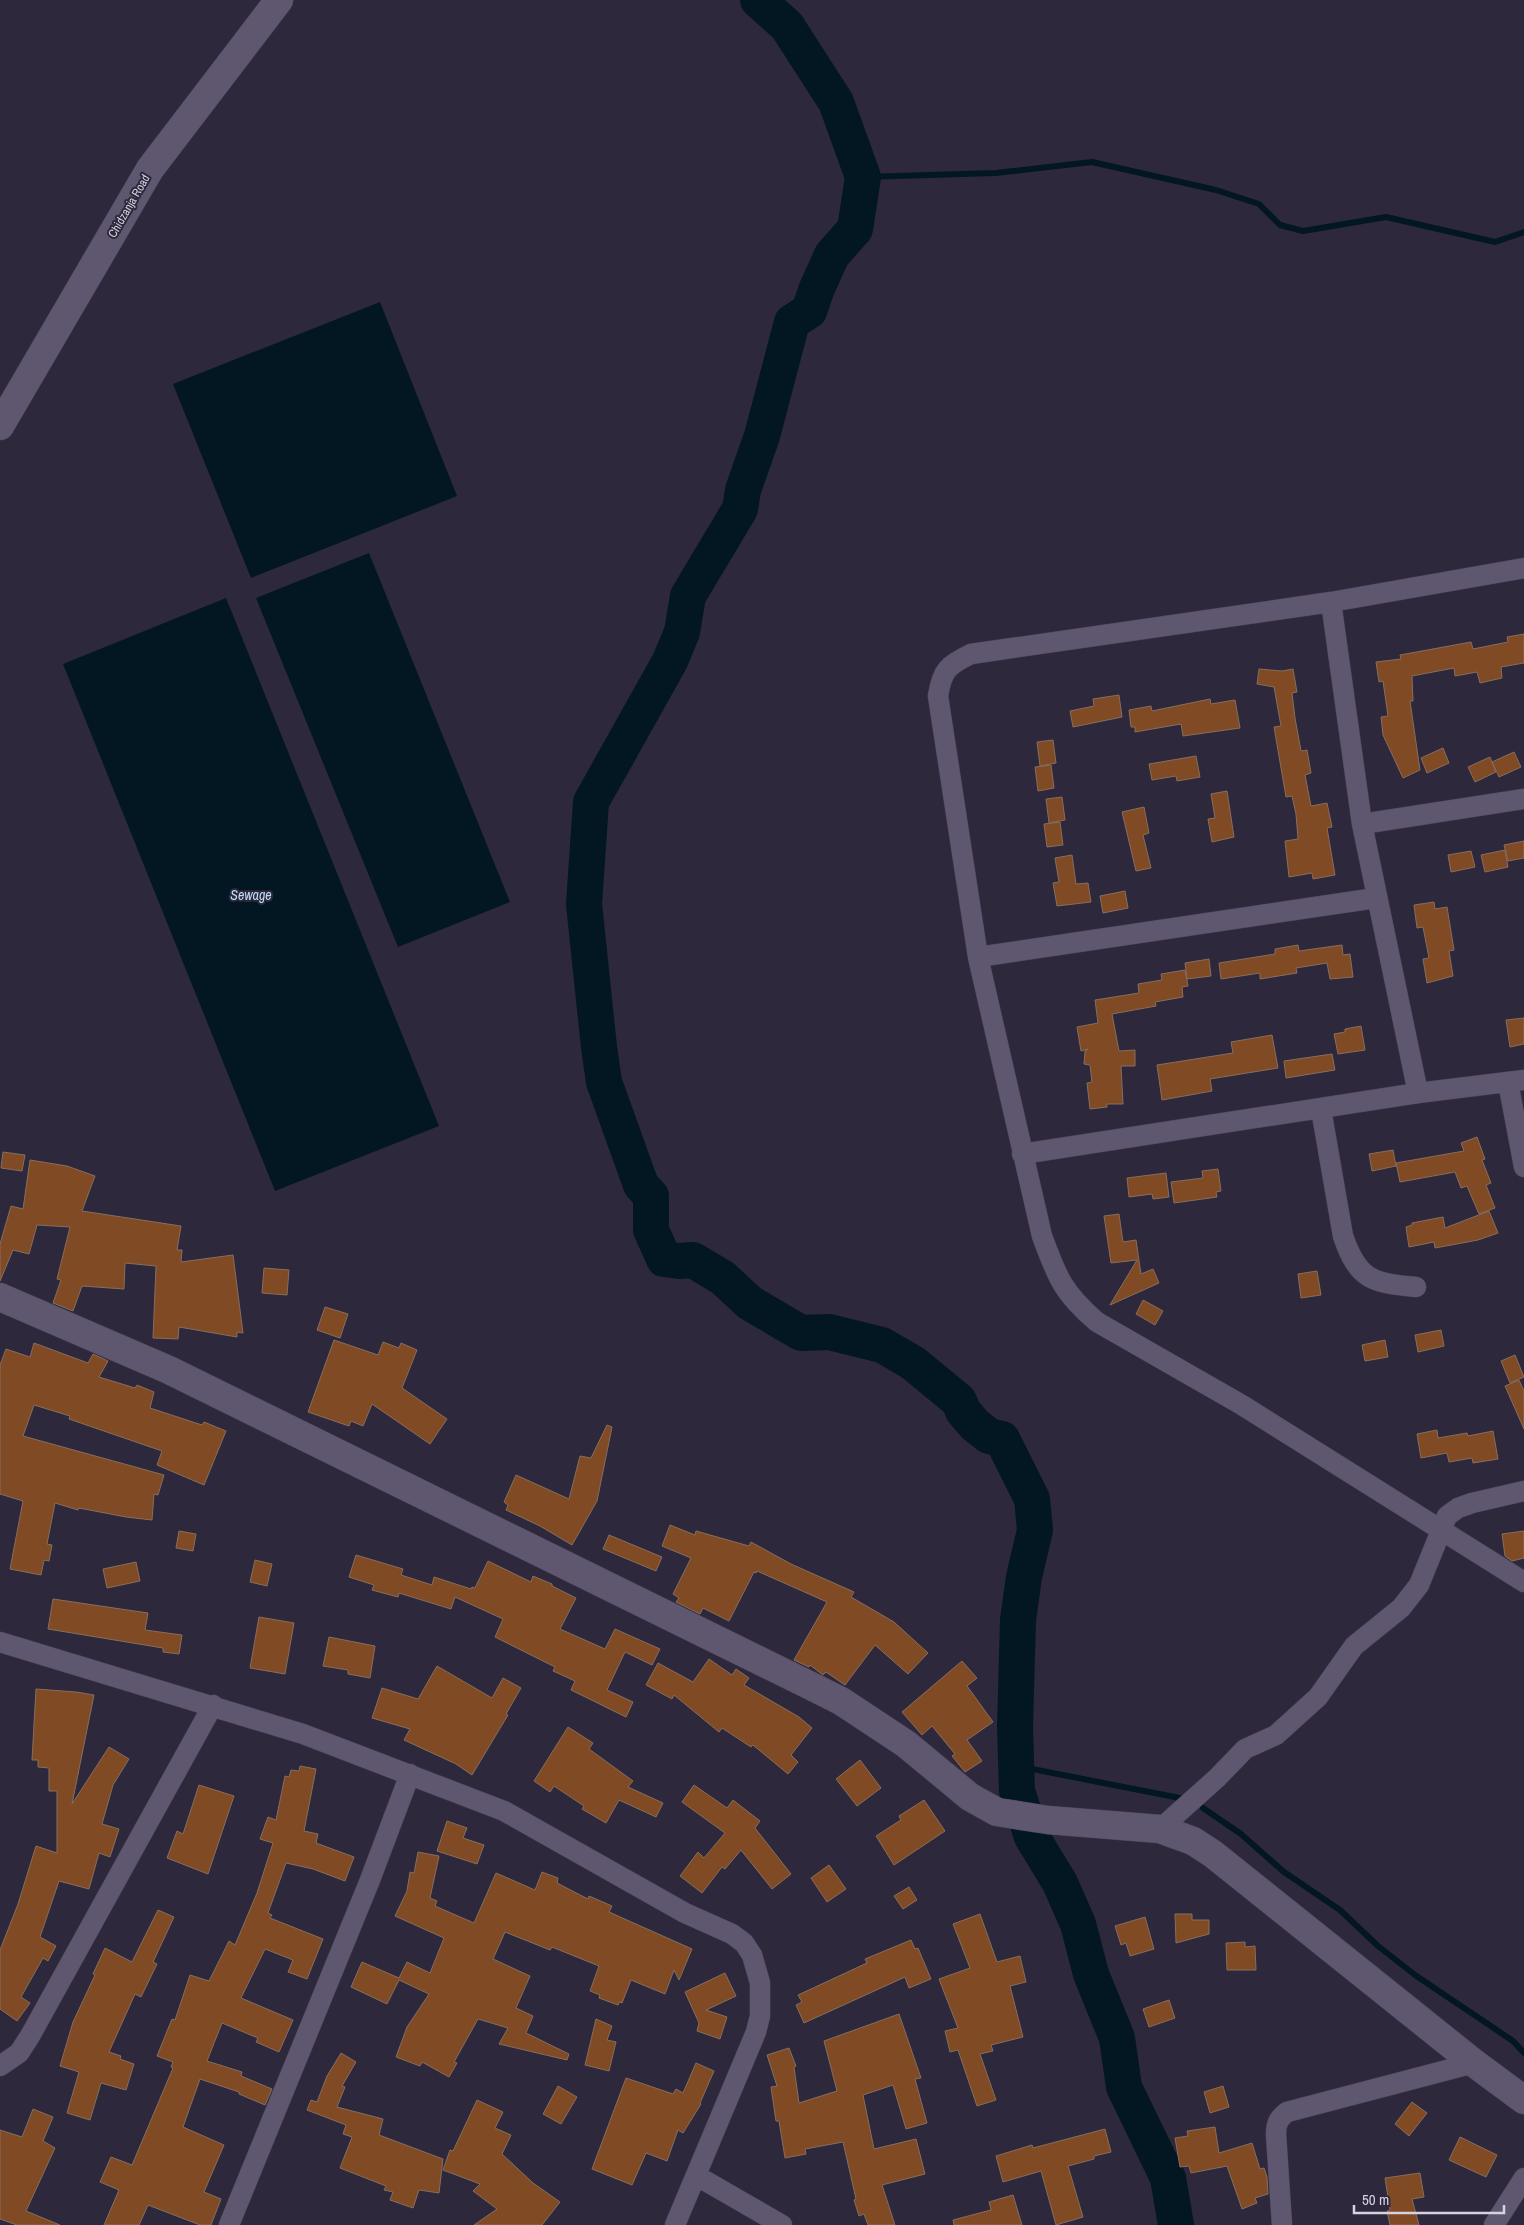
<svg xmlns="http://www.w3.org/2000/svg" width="1524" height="2225" font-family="'Archivo Narrow',sans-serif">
  <rect width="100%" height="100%" fill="#2e283c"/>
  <path fill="#031723" d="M 380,302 L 457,496 L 251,578 L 173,384 Z
    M 369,553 L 510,902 L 398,947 L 256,598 Z
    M 226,598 L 439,1126 L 275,1191 L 63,664 Z"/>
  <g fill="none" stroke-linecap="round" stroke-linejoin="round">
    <path stroke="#031723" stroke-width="6" d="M 863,177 L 996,173 L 1092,162 L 1216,190 L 1259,204 L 1280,225 L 1303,231 L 1386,217 L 1495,242 L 1524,232
      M 1017,1766 L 1185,1799
      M 1203,1808 L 1241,1834 L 1284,1872 L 1340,1910 L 1378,1946 L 1415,1975 L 1513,2041 L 1524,2053"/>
    <path stroke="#031723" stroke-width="36" d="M 758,0 L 787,26 L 836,102 L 863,177 L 855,229 L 832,255 L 817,288 L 809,311 L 792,322 L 762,436 L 743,490 L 740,509 L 688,596 L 682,632 L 670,661 L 591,802 L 584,904 L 599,1047 L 604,1082 L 641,1185 L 651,1196 L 651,1230 L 664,1259 L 679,1261 L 693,1260 L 723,1278 L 750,1303 L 801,1333 L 829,1332 L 882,1345 L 913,1363 L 959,1401 L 963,1411 L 975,1425 L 989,1436 L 1002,1439 L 1032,1499 L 1035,1530 L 1024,1577 L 1018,1620 L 1015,1726 L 1017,1791 L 1032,1837 L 1060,1883 L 1078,1924 L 1091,1974 L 1117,2038 L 1124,2087 L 1168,2178 L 1176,2225"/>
  </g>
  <path fill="#804b24" stroke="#866e5e" d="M 1524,634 L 1524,663 L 1501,667 L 1502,678 L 1480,683 L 1477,672 L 1455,676 L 1454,668 L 1412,676 L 1413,701 L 1410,701 L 1420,770 L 1403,778 L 1383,735 L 1381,717 L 1388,716 L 1383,681 L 1379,682 L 1376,662 L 1401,659 L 1400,655 L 1471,642 L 1473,649 L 1508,642 L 1507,637 Z
    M 1259,669 L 1282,671 L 1293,669 L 1297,692 L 1292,693 L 1295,718 L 1301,751 L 1307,750 L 1311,773 L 1305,775 L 1311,806 L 1327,803 L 1332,827 L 1327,828 L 1335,875 L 1313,879 L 1312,873 L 1289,877 L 1285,841 L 1298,839 L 1296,814 L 1292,796 L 1286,797 L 1274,727 L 1281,726 L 1274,687 L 1257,684 Z
    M 1119,695 L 1122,717 L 1073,727 L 1070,711 L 1094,706 L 1093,699 Z
    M 1210,699 L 1211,704 L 1235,700 L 1240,728 L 1183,736 L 1181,724 L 1135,732 L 1135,727 L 1131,727 L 1129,710 L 1151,706 L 1152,711 Z
    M 1053,740 L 1056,763 L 1040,766 L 1037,742 Z
    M 1443,748 L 1449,763 L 1427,773 L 1421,758 Z
    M 1514,752 L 1521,767 L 1499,777 L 1492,762 Z
    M 1196,756 L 1200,777 L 1177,781 L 1176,776 L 1152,780 L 1149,764 Z
    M 1490,757 L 1496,772 L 1475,782 L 1468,767 Z
    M 1051,765 L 1054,788 L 1038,791 L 1035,767 Z
    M 1227,791 L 1234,837 L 1212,842 L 1208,819 L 1215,818 L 1211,794 Z
    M 1062,797 L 1065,820 L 1049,823 L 1046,799 Z
    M 1144,807 L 1149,833 L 1143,835 L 1151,868 L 1136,871 L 1122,812 Z
    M 1060,822 L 1063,845 L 1047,847 L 1044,824 Z
    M 1524,841 L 1524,858 L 1508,861 L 1504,845 Z
    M 1505,850 L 1508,867 L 1485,872 L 1481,855 Z
    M 1471,851 L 1475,867 L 1451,872 L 1448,855 Z
    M 1072,855 L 1076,884 L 1088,883 L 1091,902 L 1057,906 L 1053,883 L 1059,882 L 1055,858 Z
    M 1125,891 L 1128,908 L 1103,913 L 1100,896 Z
    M 1434,902 L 1435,909 L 1447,907 L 1454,950 L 1449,951 L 1453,976 L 1427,983 L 1423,959 L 1429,958 L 1423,927 L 1417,928 L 1414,905 Z
    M 1298,945 L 1299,951 L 1342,945 L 1343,955 L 1350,954 L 1353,977 L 1330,979 L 1327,963 L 1296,968 L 1297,973 L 1260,979 L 1260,973 L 1221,979 L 1219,963 L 1275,954 L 1275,949 Z
    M 1209,959 L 1211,976 L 1187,979 L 1185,963 Z
    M 1185,970 L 1188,986 L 1182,987 L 1183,997 L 1155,1002 L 1156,1006 L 1112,1014 L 1119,1051 L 1135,1050 L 1135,1066 L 1121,1066 L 1123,1104 L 1107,1104 L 1107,1107 L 1090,1109 L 1087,1083 L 1092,1082 L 1090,1065 L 1084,1064 L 1085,1051 L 1088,1049 L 1081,1051 L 1077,1027 L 1098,1023 L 1095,1000 L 1139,993 L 1138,984 L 1162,980 L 1161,974 Z
    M 1524,1018 L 1524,1044 L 1510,1047 L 1506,1020 Z
    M 1361,1026 L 1365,1050 L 1338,1054 L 1334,1034 L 1345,1032 L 1345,1029 Z
    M 1272,1035 L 1278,1068 L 1210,1079 L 1212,1091 L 1162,1100 L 1157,1065 L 1233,1053 L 1231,1042 Z
    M 1332,1054 L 1335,1070 L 1286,1078 L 1284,1061 Z
    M 1477,1137 L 1485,1159 L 1482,1160 L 1491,1183 L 1486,1185 L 1495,1208 L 1479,1214 L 1467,1186 L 1461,1188 L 1455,1172 L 1400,1182 L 1396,1163 L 1464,1151 L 1461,1143 Z
    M 1393,1150 L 1396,1166 L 1372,1171 L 1369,1154 Z
    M 3,1152 L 25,1155 L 22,1171 L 1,1168 Z
    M 30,1160 L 67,1166 L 95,1176 L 82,1211 L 181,1226 L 177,1250 L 182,1250 L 181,1262 L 233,1255 L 243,1333 L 237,1332 L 237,1337 L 179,1327 L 178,1339 L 153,1338 L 156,1266 L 125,1263 L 124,1289 L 82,1286 L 73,1311 L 53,1303 L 61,1280 L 57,1279 L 70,1227 L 37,1225 L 29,1254 L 13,1250 L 0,1281 L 0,1244 L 11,1206 L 23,1209 Z
    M 1218,1169 L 1221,1191 L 1216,1192 L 1217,1197 L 1174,1203 L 1171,1182 L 1203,1178 L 1202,1171 Z
    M 1166,1173 L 1169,1197 L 1153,1199 L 1152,1194 L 1129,1197 L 1127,1178 Z
    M 1489,1211 L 1498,1233 L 1478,1240 L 1435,1248 L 1434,1242 L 1409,1247 L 1406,1227 L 1412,1225 L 1412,1223 L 1443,1217 L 1445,1228 Z
    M 1119,1214 L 1123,1242 L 1136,1240 L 1141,1274 L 1153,1269 L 1159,1283 L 1110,1305 L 1137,1260 L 1111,1263 L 1104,1216 Z
    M 264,1268 L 289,1270 L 287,1295 L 262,1293 Z
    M 1317,1271 L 1321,1295 L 1301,1298 L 1298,1274 Z
    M 1143,1300 L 1163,1311 L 1155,1325 L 1136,1314 Z
    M 325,1307 L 348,1314 L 340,1338 L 317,1330 Z
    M 1441,1330 L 1444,1346 L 1418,1352 L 1415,1335 Z
    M 334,1340 L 378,1355 L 383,1342 L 399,1348 L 401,1343 L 417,1350 L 402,1388 L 447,1419 L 430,1444 L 372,1404 L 363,1426 L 351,1421 L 349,1426 L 308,1412 Z
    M 1385,1340 L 1388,1357 L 1365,1361 L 1362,1345 Z
    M 34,1343 L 88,1363 L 93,1354 L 108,1361 L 99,1377 L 135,1388 L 137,1385 L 154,1392 L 150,1408 L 202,1425 L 204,1422 L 226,1431 L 204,1485 L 157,1465 L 162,1451 L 69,1419 L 70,1416 L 34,1405 L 23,1436 L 164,1475 L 158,1495 L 154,1494 L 152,1520 L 126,1517 L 79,1508 L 78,1510 L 55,1503 L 47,1544 L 52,1545 L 49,1561 L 44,1560 L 41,1575 L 10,1569 L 23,1501 L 0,1494 L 0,1365 L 6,1349 L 30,1357 Z
    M 1515,1355 L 1524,1377 L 1510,1383 L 1501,1361 Z
    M 1519,1380 L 1524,1391 L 1524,1429 L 1505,1386 Z
    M 607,1425 L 612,1427 L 597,1501 L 572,1545 L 540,1526 L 506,1510 L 508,1505 L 504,1502 L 516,1475 L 569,1499 L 580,1456 L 591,1458 Z
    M 1437,1430 L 1438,1438 L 1467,1433 L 1468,1436 L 1493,1431 L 1498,1459 L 1473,1463 L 1472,1458 L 1449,1462 L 1447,1453 L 1421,1458 L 1417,1434 Z
    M 670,1525 L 695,1535 L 696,1531 L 749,1546 L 751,1542 L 791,1564 L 854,1592 L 851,1597 L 894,1622 L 928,1653 L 908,1674 L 875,1645 L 845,1685 L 826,1672 L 823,1675 L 810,1665 L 809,1667 L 794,1660 L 827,1602 L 757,1571 L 756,1573 L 754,1572 L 729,1621 L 703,1608 L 700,1614 L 676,1602 L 679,1598 L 673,1594 L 691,1558 L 662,1546 Z
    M 179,1531 L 196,1534 L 193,1551 L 176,1548 Z
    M 1524,1531 L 1524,1558 L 1512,1561 L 1505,1556 L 1502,1534 Z
    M 609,1535 L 662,1557 L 656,1571 L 603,1549 Z
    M 356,1555 L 403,1569 L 401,1575 L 432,1585 L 434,1577 L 471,1589 L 472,1587 L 475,1588 L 488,1561 L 531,1582 L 533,1576 L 552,1584 L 552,1586 L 576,1598 L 560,1629 L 605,1649 L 615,1629 L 660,1649 L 652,1665 L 625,1652 L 607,1690 L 633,1702 L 626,1717 L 571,1690 L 575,1681 L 553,1671 L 555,1667 L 495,1637 L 503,1619 L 455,1597 L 451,1609 L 399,1593 L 398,1597 L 372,1590 L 374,1585 L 349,1577 Z
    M 255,1560 L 272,1564 L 267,1586 L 250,1582 Z
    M 136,1562 L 140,1581 L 107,1588 L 103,1569 Z
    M 53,1599 L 148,1613 L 145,1630 L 182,1635 L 179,1654 L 163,1652 L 163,1648 L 48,1629 Z
    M 259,1617 L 294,1623 L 285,1674 L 250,1668 Z
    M 329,1637 L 375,1646 L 370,1678 L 348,1674 L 348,1670 L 323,1666 Z
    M 709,1659 L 732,1675 L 736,1669 L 749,1678 L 744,1685 L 799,1717 L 812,1728 L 791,1755 L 798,1762 L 788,1774 L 753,1745 L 751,1747 L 722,1728 L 719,1732 L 674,1695 L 672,1699 L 646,1685 L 658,1663 L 693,1682 Z
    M 962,1661 L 977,1678 L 967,1686 L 993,1722 L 967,1740 L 982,1761 L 965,1772 L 952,1756 L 955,1754 L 932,1726 L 922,1735 L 902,1712 Z
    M 437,1666 L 492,1698 L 503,1678 L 521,1688 L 506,1714 L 508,1715 L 472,1775 L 456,1764 L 404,1740 L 410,1729 L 372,1718 L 382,1688 L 418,1699 Z
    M 36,1689 L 76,1692 L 94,1695 L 72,1804 L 109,1747 L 129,1759 L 113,1785 L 102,1824 L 119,1829 L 110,1857 L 99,1853 L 89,1889 L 59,1881 L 40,1937 L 56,1946 L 48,1961 L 43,1958 L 21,1997 L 30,2003 L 17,2021 L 0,2009 L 0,1950 L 18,1904 L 36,1846 L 57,1853 L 57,1791 L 49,1791 L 49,1768 L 38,1767 L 38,1760 L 32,1760 Z
    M 568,1727 L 593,1743 L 589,1749 L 633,1781 L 628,1787 L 663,1803 L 656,1817 L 619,1800 L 606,1823 L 582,1809 L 584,1806 L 554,1786 L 550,1792 L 534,1781 Z
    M 860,1760 L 881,1788 L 857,1806 L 836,1779 Z
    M 300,1766 L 316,1769 L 304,1831 L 318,1834 L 316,1843 L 354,1857 L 345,1881 L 313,1869 L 286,1863 L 268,1913 L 272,1915 L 270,1918 L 323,1939 L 307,1979 L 288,1972 L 293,1960 L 265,1949 L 241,1998 L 293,2020 L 279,2052 L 256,2042 L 258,2038 L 222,2023 L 207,2061 L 242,2072 L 241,2076 L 272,2089 L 265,2105 L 239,2094 L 239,2092 L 200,2079 L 183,2127 L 224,2145 L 204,2192 L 221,2199 L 211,2225 L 200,2225 L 148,2205 L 139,2225 L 104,2225 L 119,2190 L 100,2182 L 111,2157 L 132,2165 L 173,2068 L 171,2067 L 173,2062 L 157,2056 L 172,2019 L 175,2020 L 190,1975 L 209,1981 L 229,1941 L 235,1945 L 257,1893 L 273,1843 L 260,1839 L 268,1817 L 276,1820 L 285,1776 L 289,1777 L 291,1770 L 299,1771 Z
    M 199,1785 L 234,1796 L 208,1874 L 167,1858 L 177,1831 L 183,1834 Z
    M 694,1785 L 727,1808 L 733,1800 L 760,1821 L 755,1828 L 791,1874 L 772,1889 L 741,1850 L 725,1869 L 722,1867 L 702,1893 L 680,1876 L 698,1852 L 704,1858 L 725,1833 L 682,1802 Z
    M 924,1800 L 945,1831 L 894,1865 L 876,1836 L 901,1820 L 899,1816 Z
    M 447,1821 L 467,1828 L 463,1838 L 484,1845 L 477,1864 L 437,1851 Z
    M 418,1852 L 439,1856 L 430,1898 L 437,1901 L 435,1906 L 474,1923 L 496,1873 L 535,1890 L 542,1872 L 558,1878 L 557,1883 L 588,1899 L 589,1896 L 612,1906 L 609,1912 L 692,1949 L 679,1980 L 674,1970 L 665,1994 L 631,1980 L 622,2003 L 619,2002 L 618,2005 L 599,1998 L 600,1995 L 590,1991 L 599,1966 L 552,1947 L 550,1950 L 505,1932 L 493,1959 L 530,1976 L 516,2008 L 533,2016 L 526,2033 L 569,2054 L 567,2060 L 499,2044 L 508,2028 L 478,2019 L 454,2062 L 457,2063 L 449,2077 L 422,2062 L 420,2066 L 396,2057 L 407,2027 L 429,1994 L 399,1980 L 387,2004 L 351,1987 L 362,1962 L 399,1978 L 407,1962 L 430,1973 L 444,1938 L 395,1916 L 407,1891 L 410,1872 L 414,1873 Z
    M 829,1865 L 846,1889 L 827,1902 L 811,1878 Z
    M 909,1887 L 917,1900 L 903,1909 L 894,1896 Z
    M 158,1910 L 174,1917 L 153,1962 L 157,1964 L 141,1997 L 135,1994 L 109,2052 L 121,2056 L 120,2059 L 134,2064 L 126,2090 L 101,2083 L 90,2120 L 67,2113 L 79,2072 L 60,2066 L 73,2022 L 95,1975 L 93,1974 L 105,1948 L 132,1962 Z
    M 980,1914 L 997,1962 L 1020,1956 L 1026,1982 L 1010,1986 L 1023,2037 L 991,2045 L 993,2051 L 980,2054 L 996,2100 L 977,2106 L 958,2050 L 950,2052 L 945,2031 L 958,2028 L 939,1979 L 970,1968 L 953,1924 Z
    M 1175,1914 L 1192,1914 L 1192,1920 L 1209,1920 L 1209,1934 L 1176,1943 Z
    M 1145,1917 L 1154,1949 L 1130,1956 L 1126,1943 L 1121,1945 L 1115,1926 Z
    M 911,1940 L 915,1949 L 918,1948 L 931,1979 L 909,1988 L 905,1977 L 804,2023 L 796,2005 L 802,2002 L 798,1995 L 867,1963 L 865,1959 Z
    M 1245,1942 L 1245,1947 L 1255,1946 L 1256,1970 L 1227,1970 L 1226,1943 Z
    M 725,1973 L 736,1996 L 706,2010 L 727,2017 L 720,2039 L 697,2031 L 699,2023 L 685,1992 Z
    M 1169,2000 L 1175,2018 L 1149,2027 L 1143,2009 Z
    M 899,2014 L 921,2078 L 915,2079 L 927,2123 L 906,2129 L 893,2085 L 863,2095 L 874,2149 L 916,2139 L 925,2174 L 882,2185 L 895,2225 L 868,2225 L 864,2214 L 859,2216 L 854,2200 L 856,2199 L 843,2142 L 805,2149 L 806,2154 L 785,2158 L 779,2121 L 776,2121 L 771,2087 L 777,2086 L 767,2055 L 789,2048 L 796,2066 L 794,2067 L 799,2103 L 837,2091 L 824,2041 Z
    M 596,2019 L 612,2026 L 607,2040 L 616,2042 L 609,2071 L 585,2065 Z
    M 341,2053 L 356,2062 L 342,2086 L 345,2087 L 337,2107 L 383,2119 L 379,2135 L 443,2159 L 439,2193 L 419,2190 L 413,2208 L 390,2200 L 393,2192 L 384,2190 L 386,2186 L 340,2168 L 352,2137 L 343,2134 L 346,2125 L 307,2110 L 311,2100 L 317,2102 L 327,2076 Z
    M 696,2063 L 714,2071 L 700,2103 L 701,2104 L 683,2133 L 678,2130 L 667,2161 L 646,2153 L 632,2185 L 592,2169 L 626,2078 L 673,2094 L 676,2089 L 683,2093 Z
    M 558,2086 L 577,2097 L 561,2124 L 543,2114 Z
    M 1223,2086 L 1229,2107 L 1210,2113 L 1204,2092 Z
    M 477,2100 L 503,2112 L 495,2128 L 511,2135 L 502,2154 L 533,2183 L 560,2202 L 542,2225 L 474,2225 L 497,2209 L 473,2191 L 480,2184 L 443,2170 L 450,2150 L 453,2151 Z
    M 1412,2102 L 1427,2113 L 1409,2136 L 1395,2124 Z
    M 33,2109 L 53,2117 L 43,2141 L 55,2148 L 26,2211 L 60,2225 L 17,2225 L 0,2219 L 0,2130 L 22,2137 Z
    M 1215,2127 L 1219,2153 L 1252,2143 L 1260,2169 L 1264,2168 L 1267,2177 L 1268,2194 L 1255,2198 L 1257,2203 L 1242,2209 L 1227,2166 L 1191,2173 L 1189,2166 L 1180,2167 L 1175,2138 L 1188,2136 L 1187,2131 Z
    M 1105,2129 L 1111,2152 L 1094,2156 L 1094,2159 L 1068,2166 L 1083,2217 L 1056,2225 L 1041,2171 L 1003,2182 L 996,2156 L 1032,2145 L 1033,2148 Z
    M 1460,2137 L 1497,2155 L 1486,2177 L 1449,2160 Z
    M 1420,2173 L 1424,2197 L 1412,2199 L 1419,2225 L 1390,2225 L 1387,2211 L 1390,2210 L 1385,2178 Z
    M 1013,2195 L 1022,2225 L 954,2225 L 953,2220 L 991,2210 L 989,2202 Z"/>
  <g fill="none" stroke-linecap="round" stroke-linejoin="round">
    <defs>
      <path id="street" d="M 1524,568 L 1331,602 L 971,654 C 948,665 942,670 938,696 L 978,957 L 1042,1236 C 1057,1277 1063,1293 1097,1322 L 1242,1405 L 1524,1582
        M 1331,602 L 1362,824 L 1418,1093
        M 1362,824 L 1524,799
        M 978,957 L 1376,898
        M 1508,1082 L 1524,1167
        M 1321,1109 L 1343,1236 C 1358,1280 1372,1283 1416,1287
        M 1022,1154 L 1418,1093 L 1524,1080
        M 0,1642 L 303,1734 L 504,1811 L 685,1913 L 732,1934 L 744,1943 L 752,1955 L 760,1983 L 760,2016 L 756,2032 L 675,2225
        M 1160,1829 L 1217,1778 L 1245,1749 L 1276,1735 L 1318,1697 L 1354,1646 L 1401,1608 L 1419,1585 L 1447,1516 L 1458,1508 L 1472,1503 L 1524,1491
        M 0,2066 L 19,2053 L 30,2036 L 213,1705
        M 697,2176 L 782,2225
        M 229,2225 L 370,1880 L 410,1774
        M 1282,2225 L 1276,2134 C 1276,2123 1279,2118 1287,2112 L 1474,2063
        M 1494,2225 L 1524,2178"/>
      <path id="secondary" d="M 0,426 L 150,169 L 279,0
        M 0,1297 L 169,1370 L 805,1683 L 841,1701 L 906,1744 L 970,1797 L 997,1812 L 1048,1820 L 1160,1829 L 1193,1841 L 1213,1854 L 1474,2063 L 1524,2100"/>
    </defs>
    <use href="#street" stroke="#4c4658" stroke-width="21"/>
    <use href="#secondary" stroke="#4c4658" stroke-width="29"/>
    <use href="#street" stroke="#5e576f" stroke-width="20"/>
    <use href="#secondary" stroke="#5e576f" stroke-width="28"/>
  </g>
  <g text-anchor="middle" stroke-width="4" stroke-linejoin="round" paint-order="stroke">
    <g font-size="12" fill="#d6d2e0" stroke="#2e283c">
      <text transform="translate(129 206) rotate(-60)" y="4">Chidzanja Road</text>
    </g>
    <g font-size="14" font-style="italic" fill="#bbdef4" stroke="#2e283c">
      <text x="251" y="900">Sewage</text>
    </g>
  </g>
  <path d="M1354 2205v8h150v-8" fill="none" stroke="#d6d2e0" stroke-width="2.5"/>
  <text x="1362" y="2205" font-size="15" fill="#d6d2e0" stroke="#2e283c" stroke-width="4" paint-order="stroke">50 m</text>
</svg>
